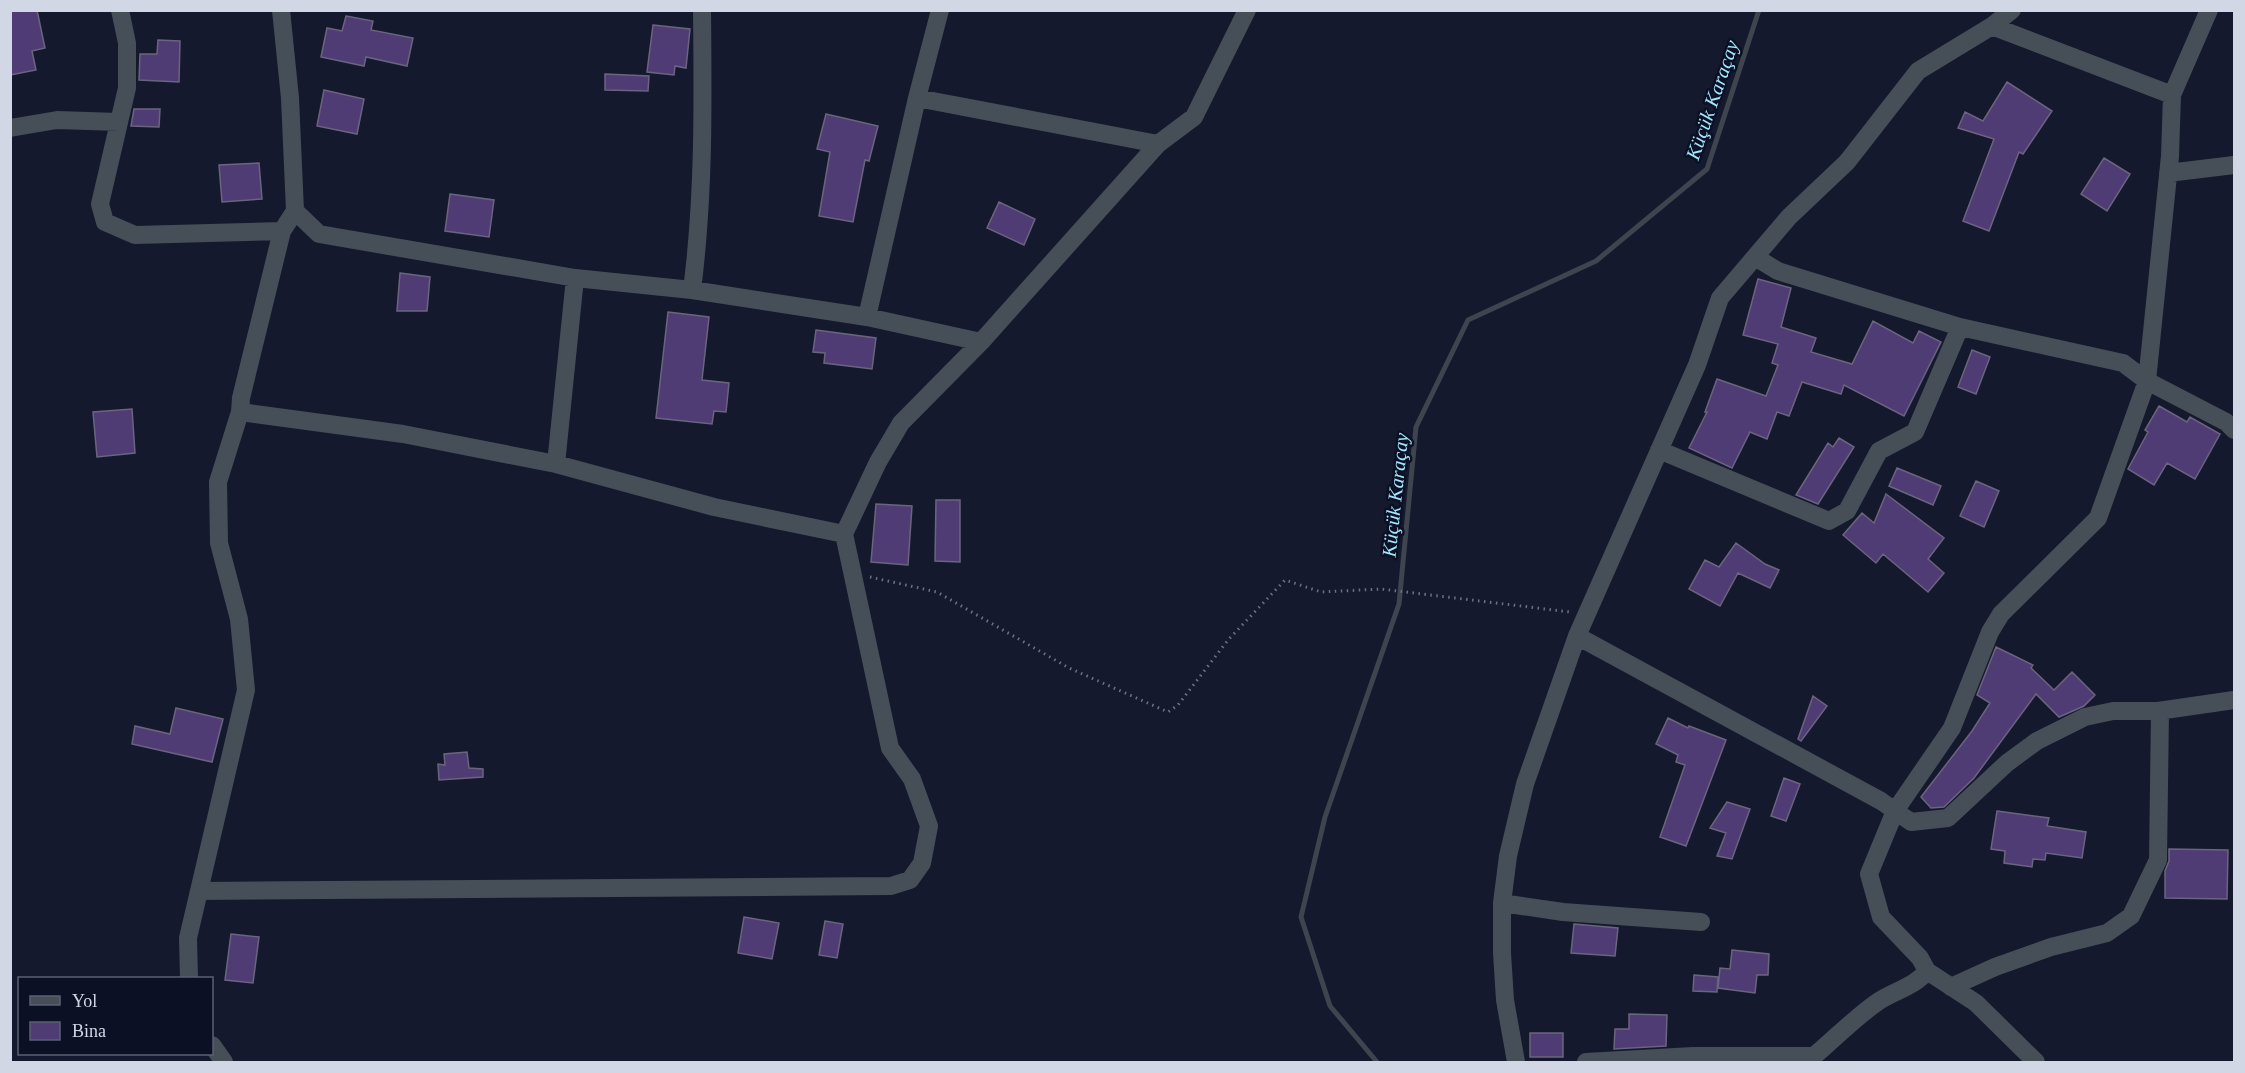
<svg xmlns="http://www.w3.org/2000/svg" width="2245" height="1073" font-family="Georgia,serif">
  <rect width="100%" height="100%" fill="#14192e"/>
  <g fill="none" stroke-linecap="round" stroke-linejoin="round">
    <path stroke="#3f454e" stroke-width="5" d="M 1377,1062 L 1330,1006 L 1301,917 L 1325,817 L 1399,604 L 1416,427 L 1468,320 L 1596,261 L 1707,169 L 1759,10"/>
  </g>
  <path fill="#4f3c75" stroke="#6b647f" stroke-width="1.5" d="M 10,10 L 37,10 L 45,48 L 32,51 L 36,70 L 10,75 Z
    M 346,16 L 373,21 L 371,30 L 413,38 L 407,66 L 366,57 L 364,66 L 321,57 L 327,28 L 342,31 Z
    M 653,25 L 690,29 L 686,68 L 675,66 L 674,75 L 647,72 Z
    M 158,40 L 180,41 L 179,82 L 139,80 L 140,54 L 157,54 Z
    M 605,74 L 649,76 L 648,91 L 605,90 Z
    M 2007,82 L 2052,111 L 2023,154 L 2019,152 L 1989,231 L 1963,221 L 1994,139 L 1958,128 L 1965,112 L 1983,121 Z
    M 324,90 L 364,99 L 357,134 L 317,126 Z
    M 134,109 L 160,109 L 159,127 L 131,126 Z
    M 826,114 L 878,126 L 869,161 L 865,160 L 853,222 L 819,216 L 830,152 L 817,149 Z
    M 2104,158 L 2130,174 L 2107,211 L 2081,194 Z
    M 259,163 L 262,199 L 222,202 L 219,165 Z
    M 450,194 L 494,200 L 489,237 L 445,231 Z
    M 999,202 L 1035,219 L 1024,245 L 987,228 Z
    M 400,273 L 430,277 L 427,311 L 397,311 Z
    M 1758,279 L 1791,288 L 1781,327 L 1816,338 L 1811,352 L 1852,364 L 1873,321 L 1913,343 L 1919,331 L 1941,342 L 1904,416 L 1844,385 L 1841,394 L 1802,382 L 1789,416 L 1777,412 L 1767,439 L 1750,432 L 1732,468 L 1689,448 L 1707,412 L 1705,412 L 1717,379 L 1766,396 L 1778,365 L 1772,363 L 1778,344 L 1743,335 Z
    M 668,312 L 709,317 L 702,380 L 729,383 L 726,412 L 714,411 L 712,424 L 656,418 Z
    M 816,330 L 876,338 L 872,369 L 824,363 L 825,353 L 813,352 Z
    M 1972,350 L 1990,357 L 1976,394 L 1958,387 Z
    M 2159,406 L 2187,422 L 2190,417 L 2220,434 L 2195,479 L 2167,463 L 2154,485 L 2128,469 L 2148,432 L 2145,430 Z
    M 132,409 L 135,453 L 97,457 L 93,412 Z
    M 1839,438 L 1854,447 L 1818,504 L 1796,495 L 1828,443 L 1833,447 Z
    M 1897,468 L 1941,486 L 1933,505 L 1889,486 Z
    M 1976,481 L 1999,491 L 1984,527 L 1960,516 Z
    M 1886,494 L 1944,538 L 1928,559 L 1944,573 L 1928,592 L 1883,554 L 1876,563 L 1843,535 L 1862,513 L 1874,523 Z
    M 936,500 L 960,500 L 960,562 L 935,561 Z
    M 876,504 L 912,506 L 908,565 L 871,562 Z
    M 1736,543 L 1765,564 L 1779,570 L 1770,588 L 1738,573 L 1720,606 L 1689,589 L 1705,560 L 1719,567 Z
    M 1996,647 L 2033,665 L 2031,668 L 2054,690 L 2072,672 L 2095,695 L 2084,706 L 2059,717 L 2036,694 L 1974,778 L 1944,807 L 1931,808 L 1921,797 L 1972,731 L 1990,703 L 1977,695 Z
    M 1813,696 L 1827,706 L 1801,741 L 1798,739 Z
    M 176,708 L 223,719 L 212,762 L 132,744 L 135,726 L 170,734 Z
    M 1668,718 L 1688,728 L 1689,726 L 1726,740 L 1686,846 L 1660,837 L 1685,765 L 1676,762 L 1678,755 L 1656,744 Z
    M 467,752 L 469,768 L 483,769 L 483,777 L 439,780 L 438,764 L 445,765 L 444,754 Z
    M 1784,778 L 1800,784 L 1786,821 L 1771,816 Z
    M 1727,802 L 1750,809 L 1732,859 L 1717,856 L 1726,833 L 1710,828 Z
    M 1997,811 L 2049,818 L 2047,826 L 2086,832 L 2082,858 L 2046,853 L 2045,860 L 2033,859 L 2032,867 L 2004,863 L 2005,851 L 1991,849 Z
    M 2169,849 L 2228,850 L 2227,899 L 2165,898 L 2165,871 L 2169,861 Z
    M 744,917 L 779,923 L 772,959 L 738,953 Z
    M 825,921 L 843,924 L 837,958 L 819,955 Z
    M 1574,924 L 1618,928 L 1615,956 L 1571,953 Z
    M 231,934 L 259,937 L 253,983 L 225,980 Z
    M 1732,950 L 1769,954 L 1768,975 L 1757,975 L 1755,993 L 1718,988 L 1720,968 L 1730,969 Z
    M 1694,975 L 1718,977 L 1717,992 L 1693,991 Z
    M 1629,1014 L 1667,1015 L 1666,1046 L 1614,1049 L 1615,1029 L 1629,1029 Z
    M 1530,1033 L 1563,1033 L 1563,1057 L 1530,1057 Z"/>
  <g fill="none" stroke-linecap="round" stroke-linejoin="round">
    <path stroke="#6c7183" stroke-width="3" stroke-dasharray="1.5 4.5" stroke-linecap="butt" d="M 870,577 L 937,592 L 1069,668 L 1168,712 L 1178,705 L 1228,640 L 1285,580 L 1321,592 L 1381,589 L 1570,612"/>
    <path stroke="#464f58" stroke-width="18" d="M 120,10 L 127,43 L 127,88 L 100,204 L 105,222 L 135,235 L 282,231
      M 281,10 L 290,98 L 295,211 L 319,234 L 575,278 L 692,290 L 867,317 L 981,342 L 1158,144 L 1194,117 L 1247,10
      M 1992,26 L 2172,95 L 2209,10
      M 917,98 L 1158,144
      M 10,128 L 57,120 L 119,122
      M 2168,173 L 2234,165
      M 1755,257 L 1778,271 L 1960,327 L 2123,363 L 2147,381 L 2226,422 L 2234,430
      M 692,290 C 704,197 703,104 702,10
      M 867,317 L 917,98 L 940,10
      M 240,412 L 403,434 L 556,464 L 714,507 L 844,534
      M 1659,450 L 1829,521 L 1847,511 L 1879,451 L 1915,432 L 1960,327
      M 556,464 L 575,278
      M 1577,636 L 1881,801 L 1911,822 L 1948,818 L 2007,763 L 2037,741 L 2085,717 L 2113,711 L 2158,711 L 2234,700
      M 200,891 L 891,886 L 910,880 L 922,863 L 929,826 L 912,779 L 890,748 L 844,534 L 878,462 L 901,423 L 981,342
      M 1502,903 L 1563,912 L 1701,922
      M 1927,971 L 1976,1003 L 2036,1062
      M 189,978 L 188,938 L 246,690 L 239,619 L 219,543 L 218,482 L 240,412 L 241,398 L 282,231 L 295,211
      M 1951,987 L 1995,967 L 2051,947 L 2107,933 L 2131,916 L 2158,860 L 2160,711
      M 212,1045 L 224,1062
      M 1516,1062 L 1505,1000 L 1502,953 L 1502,903 L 1508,856 L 1525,784 L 1577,636 L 1697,365 L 1720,298 L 1789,217 L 1847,162 L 1918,71 L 1992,26 L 2012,10
      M 1586,1062 L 1693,1056 L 1814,1056 C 1834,1039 1858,1015 1879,1001 C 1896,990 1914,987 1927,971 L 1920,958 L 1881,917 L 1869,874 L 1895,811 L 1952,728 L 1990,632 L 2001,614 L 2098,518 L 2147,381 L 2170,156 L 2172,95"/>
  </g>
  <g text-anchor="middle" stroke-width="5" stroke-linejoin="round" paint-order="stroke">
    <g font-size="20" font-style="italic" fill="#a3e7fd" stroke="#0b1024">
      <text transform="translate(1712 100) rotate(-71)" y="7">Küçük Karaçay</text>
      <text transform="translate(1395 495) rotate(-84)" y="7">Küçük Karaçay</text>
    </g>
  </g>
  <rect width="2245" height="1073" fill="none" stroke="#d2d7e5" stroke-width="24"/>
  <rect x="18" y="977" width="195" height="78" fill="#0b1024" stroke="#5b6071" stroke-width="1.5"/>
  <rect x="30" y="996" width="30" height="9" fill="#464f58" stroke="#5b6071" stroke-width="1.5"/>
  <text x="72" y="1007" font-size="18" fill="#d2d7e5">Yol</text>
  <rect x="30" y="1022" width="30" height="18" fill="#4f3c75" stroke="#5b6071" stroke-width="1.5"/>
  <text x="72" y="1037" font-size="18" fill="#d2d7e5">Bina</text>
</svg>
